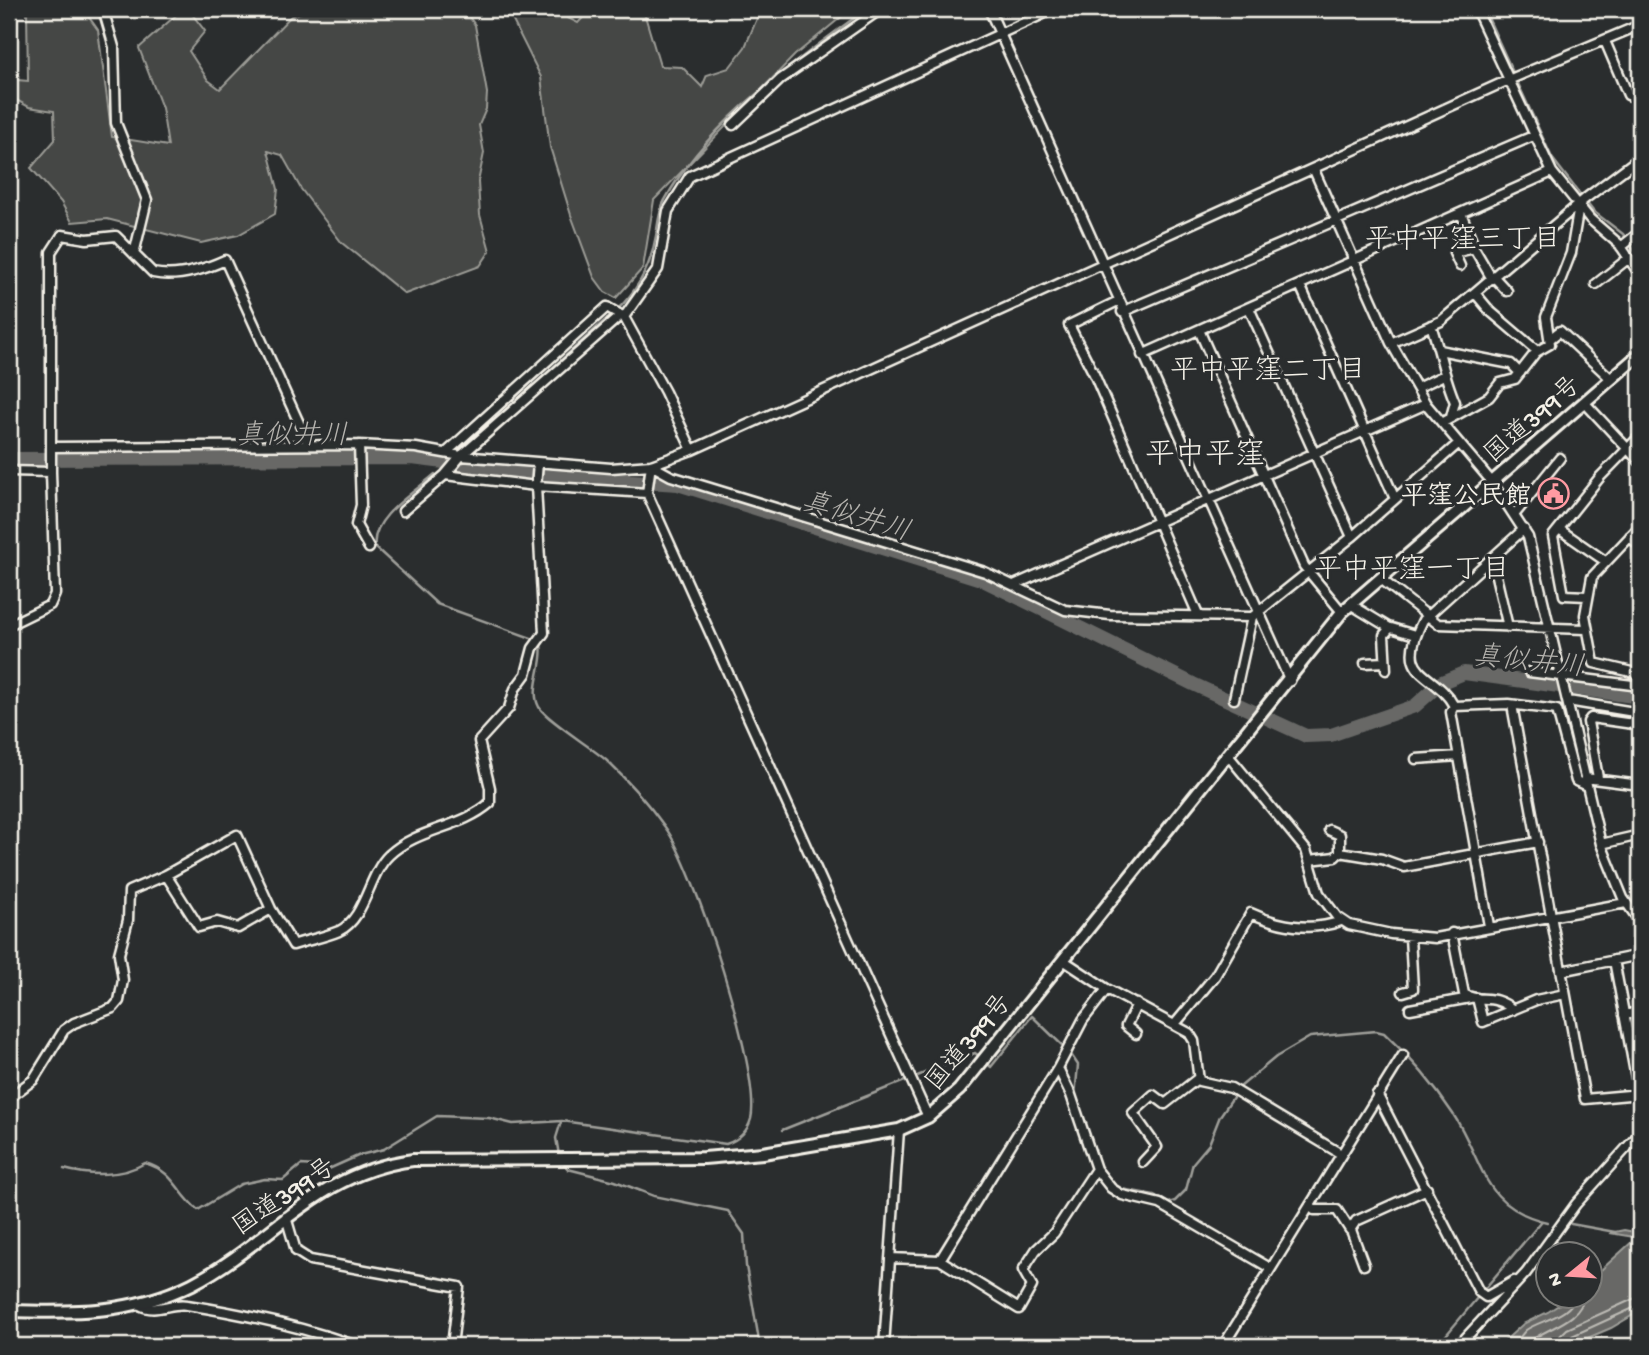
<svg xmlns="http://www.w3.org/2000/svg" width="1649" height="1355" font-family="'Gochi Hand','Klee One',sans-serif">
  <rect width="100%" height="100%" fill="#2a2d2e"/>
  <filter id="ink" filterUnits="userSpaceOnUse"><feTurbulence type="fractalNoise" baseFrequency=".0143" numOctaves="2"/><feDisplacementMap in="SourceGraphic" scale="14" xChannelSelector="R" yChannelSelector="G"/><feConvolveMatrix kernelMatrix="1 2 1 2 8 2 1 2 1" color-interpolation-filters="sRGB"/></filter>
  <g filter="url(#ink)">
    <path fill="#444645" stroke="#9c9c96" stroke-width="2" d="M 27,9 L 83,9 L 98,30 L 112,137 L 168,146 L 162,108 L 139,48 L 183,9 L 188,9 L 205,31 L 189,51 L 208,80 L 220,89 L 291,16 L 310,9 L 463,9 L 475,25 L 487,93 L 486,109 L 479,125 L 484,153 L 478,182 L 480,215 L 490,251 L 480,266 L 405,294 L 342,243 L 301,189 L 282,155 L 268,151 L 278,189 L 275,214 L 238,235 L 201,243 L 107,219 L 72,222 L 61,202 L 31,168 L 55,140 L 54,111 L 29,107 L 9,96 L 9,30 L 17,80 L 28,81 Z
      M 507,9 L 564,9 L 568,18 L 578,23 L 591,9 L 643,9 L 660,66 L 682,67 L 702,87 L 707,75 L 729,68 L 745,47 L 761,9 L 851,9 L 795,55 L 654,200 L 643,268 L 616,298 L 605,292 L 594,277 L 571,215 L 550,147 L 541,77 Z"/>
    <path fill="#676866" stroke="#9f9f9a" stroke-width="2" d="M 1624,1230 L 1640,1233 L 1640,1311 L 1611,1328 L 1569,1346 L 1499,1346 L 1523,1324 L 1548,1312 L 1572,1296 L 1590,1296 L 1590,1280 L 1634,1240 L 1634,1237 L 1610,1233 Z"/>
    <g fill="none" stroke-linecap="round" stroke-linejoin="round">
      <path stroke="#bcbab4" stroke-width="2" d="M 1511,1346 C 1517,1342 1521,1335 1526,1330 C 1540,1320 1572,1316 1575,1296
        M 1525,1346 C 1540,1328 1581,1324 1584,1296
        M 1558,1346 L 1560,1336 L 1567,1329 L 1640,1296
        M 1567,1346 L 1572,1336 L 1640,1305"/>
      <path stroke="#9f9f9a" stroke-width="2.5" d="M 1484,9 L 1552,158 L 1593,211 L 1623,234 L 1640,259
        M 617,310 C 639,289 651,266 656,236 C 658,224 659,210 665,200 C 708,121 796,62 866,9
        M 464,448 L 612,314
        M 1070,1053 L 1078,1065 L 1075,1096
        M 989,1065 L 991,1067 L 1032,1016 L 1065,1048
        M 782,1130 L 975,1053 L 979,1056
        M 559,1155 L 556,1138 L 561,1122
        M 1096,1158 L 1102,1171
        M 561,1161 L 568,1169 L 615,1181 L 654,1196 L 728,1211 L 744,1234 L 746,1266 L 760,1346
        M 64,1169 C 90,1176 122,1177 145,1163 C 174,1171 177,1193 198,1210 L 241,1184 L 265,1179 L 283,1180 L 301,1165 L 315,1166 L 322,1172 L 360,1155 L 384,1149 L 437,1116 L 489,1118 L 513,1124 L 562,1121 L 726,1144 C 738,1140 747,1133 751,1119 C 762,1074 694,866 665,827 C 648,803 627,780 606,760 C 591,747 547,720 539,707 C 529,689 545,664 541,645 L 534,639 L 437,604 L 375,547 C 370,518 415,492 435,474
        M 1111,1182 L 1121,1189 L 1154,1195 L 1169,1203 L 1175,1201 L 1186,1190 L 1193,1163 L 1209,1144 L 1220,1116 L 1240,1087 L 1276,1057 L 1310,1037 L 1376,1031 L 1384,1033 C 1410,1057 1434,1085 1453,1114 C 1484,1161 1481,1207 1547,1222
        M 1571,1224 L 1615,1232
        M 1482,1292 L 1541,1222
        M 1437,1346 L 1478,1297"/>
      <path stroke="#676866" stroke-width="14" d="M 9,459 L 412,458 L 557,476 L 678,484 L 981,579 L 1193,684 L 1306,736 L 1331,735 L 1415,706 L 1442,682 L 1464,673 L 1640,697"/>
      <defs>
        <path id="minor" d="M 103,9 L 114,47 L 116,123 L 147,200 L 134,254
          M 989,9 L 1290,681
          M 1476,9 L 1552,172 L 1590,219 L 1620,245 L 1640,275
          M 1605,41 L 1628,95 L 1634,97 L 1640,94
          M 733,125 L 781,79 L 881,9
          M 1314,170 L 1391,343 L 1426,404 L 1492,482 L 1528,537 L 1601,844 L 1623,898 L 1640,922
          M 1461,213 L 1472,240 L 1471,247
          M 1621,247 L 1640,232
          M 1460,266 L 1454,253 L 1474,248 L 1492,279
          M 1494,277 L 1507,291
          M 1596,284 L 1629,258
          M 1300,285 L 1395,499
          M 1475,293 L 1490,311 L 1537,351
          M 1118,301 L 1069,325 L 1094,374 L 1198,615
          M 1249,308 L 1352,537
          M 1122,312 L 1533,136
          M 1431,325 C 1440,351 1444,377 1455,402 L 1451,417
          M 1199,330 L 1304,566 L 1342,612
          M 1551,338 L 1560,331 L 1608,376
          M 1391,343 L 1441,321 L 1586,198 L 1634,162 L 1640,162
          M 1439,350 L 1511,364 L 1520,373
          M 1142,355 L 1552,172
          M 1417,388 L 1444,375
          M 1585,403 L 1640,462
          M 1442,423 L 1489,397 L 1500,383 L 1515,379 L 1536,352 L 1550,344 L 1546,317 L 1571,253 L 1579,206
          M 359,445 L 361,505 L 356,525 L 369,548
          M 51,447 L 359,445 L 416,448 L 461,456 L 611,468 L 651,465 L 692,450 L 1513,78 L 1640,25
          M 692,450 L 665,392 L 624,317 L 658,269 L 668,211 L 690,176 L 1054,9
          M 448,451 L 607,307 L 624,317
          M 538,463 L 536,486 L 445,475 L 461,456 L 621,315
          M 651,465 L 671,476 L 985,572 L 1065,610 L 1110,615 L 1252,617 L 1352,537 L 1459,443
          M 651,465 L 647,493 L 928,1117
          M 9,471 L 51,472
          M 403,511 L 445,475
          M 1515,514 L 1560,458
          M 1640,526 L 1592,577 L 1585,615 L 1594,663 L 1640,674
          M 1559,529 L 1605,561
          M 1630,536 L 1640,547
          M 1492,559 L 1508,627
          M 1381,579 L 1438,624 L 1586,629
          M 1014,585 L 1426,404
          M 1587,596 L 1564,595 L 1553,536 L 1600,477 L 1640,436
          M 1350,604 L 1388,627 L 1415,635
          M 9,625 L 50,605 L 55,594 L 51,472 L 51,252 L 62,235 L 87,239 L 116,236 L 153,273 C 177,278 203,270 225,260 L 309,445
          M 1365,663 L 1385,662
          M 1386,670 L 1384,635 L 1390,628
          M 1529,672 L 1640,686
          M 1234,699 L 1252,617
          M 1568,701 L 1640,713
          M 1512,705 L 1585,1099 L 1640,1094
          M 1454,706 C 1435,670 1393,679 1423,620 L 1524,529
          M 1454,706 L 1451,712 L 1489,926
          M 1454,706 L 1509,704 L 1557,710 L 1576,781 L 1587,786
          M 1227,754 L 1306,850 L 1319,893 L 1337,917 L 1349,925 L 1391,934 L 1435,938 L 1626,903
          M 1416,759 L 1459,756
          M 1585,778 L 1640,785
          M 1598,778 L 1588,722 L 1591,718 L 1640,725
          M 1601,844 L 1640,835
          M 1340,852 L 1382,859 L 1404,867 L 1538,842
          M 1310,860 L 1335,857 L 1340,852 L 1340,835 L 1329,830
          M 166,875 L 199,927 L 217,922 L 238,928 L 271,909
          M 1452,933 L 1464,994 C 1479,1004 1493,992 1513,1010
          M 1063,960 L 1107,989 L 1189,1033 L 1194,1041 L 1199,1081 L 1231,1088 L 1341,1154
          M 1614,960 L 1639,1094
          M 1561,971 L 1640,955
          M 1403,992 L 1413,989 L 1410,937
          M 1477,998 L 1483,1022 L 1536,1000 L 1565,994
          M 1410,1009 L 1470,998
          M 1624,1015 L 1640,1012
          M 1175,1024 L 1215,976 L 1251,913 C 1278,926 1311,932 1341,921
          M 1136,1034 L 1126,1026 L 1137,1004
          M 1058,1068 L 1071,1095 L 1096,1169 L 1111,1188 L 1122,1195 L 1160,1204 L 1270,1268
          M 1377,1094 L 1479,1292 L 1486,1297 L 1514,1281
          M 9,1098 L 33,1080 L 64,1030 L 74,1023 L 113,1008 L 119,1001 L 123,980 L 119,954 L 128,920 L 129,891 L 166,875 L 237,835 L 271,909 L 293,945 C 308,940 325,937 339,931 C 366,918 368,875 389,855 C 418,828 460,829 490,803 L 490,788 L 479,741 L 509,708 L 515,689 L 526,674 L 533,648 L 544,633 L 536,486 L 647,493
          M 1143,1162 L 1157,1147 L 1133,1113 L 1153,1095 L 1165,1104 L 1197,1079
          M 1310,1205 L 1314,1210 L 1337,1210 L 1350,1230 L 1356,1221 L 1427,1189
          M 286,1217 L 296,1251 L 310,1260 L 459,1287 L 452,1346
          M 1351,1230 L 1364,1265
          M 890,1258 L 940,1260 L 1019,1309 L 1032,1286 L 1023,1270 L 1036,1250 L 1054,1233 L 1096,1169
          M 940,1260 L 1058,1068 L 1083,1020 L 1107,989
          M 9,1298 L 9,1317
          M 140,1305 C 155,1314 171,1302 187,1305 C 245,1314 302,1327 357,1346
          M 884,1346 L 899,1130
          M 1223,1346 L 1403,1055
          M 1458,1346 L 1526,1273 L 1576,1204 L 1640,1133"/>
        <path id="highway" d="M 9,1311 C 74,1313 132,1314 192,1284 C 273,1242 314,1173 413,1160 L 704,1158 L 763,1153 L 899,1130 L 928,1117 L 959,1090 L 1342,612 L 1640,354"/>
      </defs>
      <use href="#minor" stroke="#f4f1e8" stroke-width="13"/>
      <use href="#highway" stroke="#f4f1e8" stroke-width="16"/>
      <use href="#minor" stroke="#2a2d2e" stroke-width="8"/>
      <use href="#highway" stroke="#2a2d2e" stroke-width="10"/>
    </g>
  </g>
  <defs>
    <symbol id="civic-ring" viewBox="-11 -11 22 22"><circle r="9.5" fill="#2a2d2e" stroke="#ff9aa2" stroke-width="1.5"/><path d="M-.6-6.5H3V-4.5H.6V-3L4-1V1h2V6H-6V1h2V-1L-.6-3ZM-1.2 2.5V6h2.4V2.5Z" fill="#ff9aa2"/></symbol>
  </defs>
  <g fill-rule="evenodd">
    <use href="#civic-ring" x="1536" y="476" width="35" height="35"/>
  </g>
  <g text-anchor="middle" stroke-width="6" stroke-linejoin="round" paint-order="stroke">
    <g font-size="26" fill="#f4f1e8" stroke="#2a2d2e">
      <text transform="translate(1531 418) rotate(-41)" y="9">国道399号</text>
      <text transform="translate(967 1041) rotate(-50)" y="9">国道399号</text>
      <text transform="translate(283 1195) rotate(-34)" y="9">国道399号</text>
    </g>
    <g font-size="26" font-weight="bold" fill="#f4f1e8" stroke="#2a2d2e" text-anchor="end">
      <text x="1531" y="503">平窪公民館</text>
    </g>
    <g font-size="28" fill="#f4f1e8" stroke="#2a2d2e">
      <text x="1463" y="247">平中平窪三丁目</text>
      <text x="1268" y="378">平中平窪二丁目</text>
      <text x="1412" y="577">平中平窪一丁目</text>
    </g>
    <g font-size="28" font-style="italic" fill="#b5b3ae" stroke="#2a2d2e">
      <text x="292" y="443">真似井川</text>
      <text transform="translate(857 514) rotate(17)" y="10">真似井川</text>
      <text transform="translate(1529 659) rotate(6)" y="10">真似井川</text>
    </g>
    <g font-size="30" fill="#f4f1e8" stroke="#2a2d2e">
      <text x="1205" y="463">平中平窪</text>
    </g>
  </g>
  <rect width="1649" height="1355" fill="none" stroke="#2a2d2e" stroke-width="35"/>
  <rect x="18" y="18" width="1614" height="1320" fill="none" stroke="#f4f1e8" stroke-width="2.5" filter="url(#ink)"/>
  <g transform="translate(1569 1275) rotate(252)"><circle r="33" fill="#2a2d2e" stroke="#7b7b78" stroke-width="2"/>
  <path d="M0-5L12 26L0 18L-12 26Z" fill="#ff9aa2"/>
  <text y="-10" font-size="19" font-weight="bold" text-anchor="middle" fill="#f4f1e8">N</text>
  </g>
</svg>
